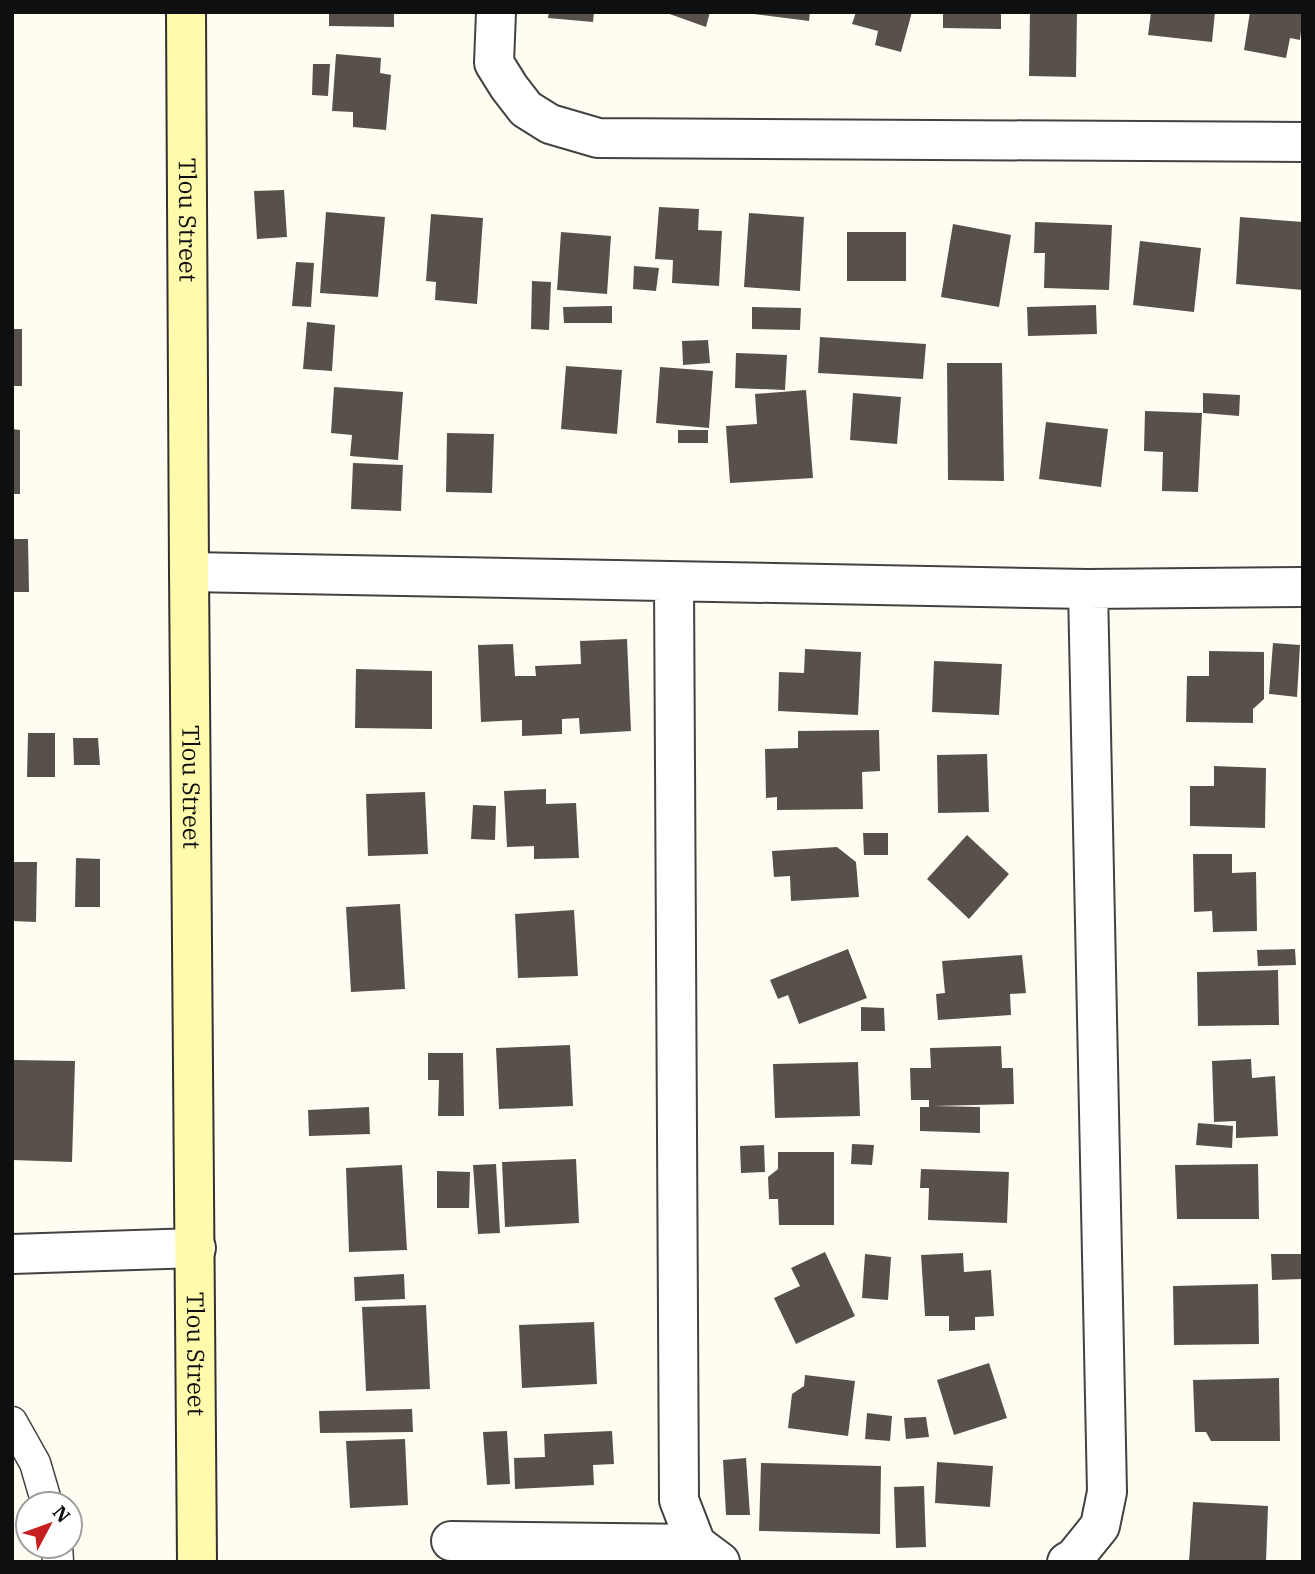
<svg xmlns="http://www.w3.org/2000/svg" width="1315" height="1574" font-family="'IBM Plex Serif',serif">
  <rect width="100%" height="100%" fill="#fffdf1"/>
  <path fill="#58514b" d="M 329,12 L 394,12 L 394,27 L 329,26 Z
    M 549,12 L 594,12 L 593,22 L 548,18 Z
    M 664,12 L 710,12 L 706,27 Z
    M 754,12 L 810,12 L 809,21 L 754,14 Z
    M 856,12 L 912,12 L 901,52 L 875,45 L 878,31 L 852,24 Z
    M 943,12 L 1001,12 L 1001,29 L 943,28 Z
    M 1030,12 L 1077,12 L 1076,77 L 1029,76 Z
    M 1151,12 L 1215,12 L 1212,42 L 1148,35 Z
    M 1250,12 L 1303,12 L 1300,40 L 1290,38 L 1286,58 L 1244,50 Z
    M 336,54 L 381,58 L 380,73 L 391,75 L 386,130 L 353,127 L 353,112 L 332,111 Z
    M 313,64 L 330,64 L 328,96 L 312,95 Z
    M 284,190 L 287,237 L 257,239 L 254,191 Z
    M 659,207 L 699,209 L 698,230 L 722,231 L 719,286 L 672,283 L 673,260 L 655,259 Z
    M 326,212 L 385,217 L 378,297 L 320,293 Z
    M 749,213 L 804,217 L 800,291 L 744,287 Z
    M 431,214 L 483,218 L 477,304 L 435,300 L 436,282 L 426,281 Z
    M 1240,217 L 1303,222 L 1303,290 L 1236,284 Z
    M 1035,222 L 1112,225 L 1109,290 L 1044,288 L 1045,253 L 1034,253 Z
    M 953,224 L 1011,235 L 999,307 L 941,297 Z
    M 561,232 L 611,236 L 607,294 L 557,290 Z
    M 847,232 L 906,232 L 906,281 L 847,281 Z
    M 1140,241 L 1201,248 L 1194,312 L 1133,305 Z
    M 296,262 L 314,263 L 311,307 L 292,306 Z
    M 634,266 L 659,268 L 656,291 L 633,289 Z
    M 532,281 L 551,282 L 549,330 L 531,329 Z
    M 1096,305 L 1097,334 L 1028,336 L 1027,307 Z
    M 612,306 L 612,323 L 564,323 L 563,307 Z
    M 752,307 L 801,308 L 800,330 L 752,329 Z
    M 307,322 L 335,325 L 332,371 L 303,369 Z
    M 12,329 L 22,329 L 22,386 L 12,386 Z
    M 820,337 L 926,344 L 923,379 L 818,373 Z
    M 708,340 L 710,363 L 683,365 L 682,341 Z
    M 736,353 L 787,355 L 785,390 L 735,388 Z
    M 947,363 L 1002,363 L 1004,481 L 948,480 Z
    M 566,366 L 622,370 L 617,434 L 561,429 Z
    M 660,367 L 713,371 L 709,428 L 656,423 Z
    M 334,387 L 403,392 L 398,460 L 350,456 L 352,435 L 331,433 Z
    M 806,390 L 813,478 L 730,483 L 726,426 L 757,424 L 755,394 Z
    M 853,393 L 901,397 L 897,444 L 850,440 Z
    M 1203,393 L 1240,395 L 1239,416 L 1203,413 Z
    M 1145,411 L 1202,413 L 1198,492 L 1162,491 L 1163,452 L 1144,451 Z
    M 1046,422 L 1108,429 L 1101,487 L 1039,479 Z
    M 12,429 L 20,430 L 20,494 L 12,494 Z
    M 678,430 L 708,430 L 708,443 L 678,443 Z
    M 447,433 L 494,434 L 492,493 L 446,492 Z
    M 353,463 L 403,465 L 401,511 L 351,509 Z
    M 12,539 L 28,539 L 29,592 L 12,592 Z
    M 627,639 L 631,731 L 580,734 L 579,718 L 562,719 L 562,734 L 522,736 L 522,720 L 481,722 L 478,645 L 513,644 L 515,676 L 536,676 L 535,666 L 581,664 L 580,641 Z
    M 1273,643 L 1300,645 L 1297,697 L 1269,694 Z
    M 805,649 L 861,652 L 858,715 L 778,711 L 779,672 L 804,673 Z
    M 1209,651 L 1264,652 L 1264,699 L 1253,709 L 1253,723 L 1186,722 L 1187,676 L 1209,676 Z
    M 934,661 L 1002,664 L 999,715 L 932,712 Z
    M 356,669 L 432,671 L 432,729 L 355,728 Z
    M 879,730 L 880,771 L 862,772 L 863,809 L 777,810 L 777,797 L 766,798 L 765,749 L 798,748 L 798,731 Z
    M 28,733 L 55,733 L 55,777 L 27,777 Z
    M 73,738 L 98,738 L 100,765 L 74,765 Z
    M 987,754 L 989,812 L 938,813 L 937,755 Z
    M 1214,766 L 1266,768 L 1265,828 L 1190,826 L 1190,786 L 1214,786 Z
    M 546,789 L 546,804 L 576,803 L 579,858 L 534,859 L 534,846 L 507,847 L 504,791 Z
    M 425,792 L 428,854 L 368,856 L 366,794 Z
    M 473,805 L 496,806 L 495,840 L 471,839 Z
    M 863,833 L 888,833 L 888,855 L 864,855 Z
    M 967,835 L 1009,874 L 969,919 L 927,879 Z
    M 837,847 L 856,862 L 859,897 L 791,901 L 790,876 L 774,877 L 772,851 Z
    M 1193,854 L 1232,854 L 1232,873 L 1256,872 L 1257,931 L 1213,932 L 1212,911 L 1194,912 Z
    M 76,858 L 100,859 L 100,907 L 75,907 Z
    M 12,862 L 37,862 L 36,922 L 12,921 Z
    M 400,904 L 405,989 L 351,992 L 346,907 Z
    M 574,910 L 578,976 L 518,978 L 515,914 Z
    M 848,949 L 867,998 L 799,1024 L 788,995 L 778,999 L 770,980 Z
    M 1295,949 L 1296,965 L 1258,966 L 1257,950 Z
    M 1022,955 L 1026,993 L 1010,994 L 1011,1015 L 938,1020 L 936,994 L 945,993 L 942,961 Z
    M 1278,970 L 1279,1025 L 1198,1026 L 1197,972 Z
    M 861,1007 L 884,1008 L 885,1031 L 861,1031 Z
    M 570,1045 L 573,1106 L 499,1109 L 496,1048 Z
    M 1001,1046 L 1002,1068 L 1013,1068 L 1014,1104 L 934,1106 L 980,1107 L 980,1133 L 920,1131 L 920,1107 L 929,1107 L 929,1100 L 911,1100 L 910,1068 L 931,1068 L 930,1048 Z
    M 428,1053 L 463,1053 L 464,1116 L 438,1116 L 439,1080 L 428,1080 Z
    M 1251,1059 L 1252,1078 L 1275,1076 L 1278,1136 L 1236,1138 L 1236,1121 L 1214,1122 L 1212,1061 Z
    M 14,1060 L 75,1061 L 72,1162 L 12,1160 Z
    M 858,1062 L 860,1116 L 775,1118 L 773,1064 Z
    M 369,1107 L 370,1134 L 309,1136 L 308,1110 Z
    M 1198,1123 L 1233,1126 L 1232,1148 L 1196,1145 Z
    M 852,1144 L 874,1145 L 872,1165 L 851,1164 Z
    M 764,1145 L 765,1172 L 741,1173 L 740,1146 Z
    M 778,1152 L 834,1152 L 834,1225 L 779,1225 L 778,1199 L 769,1199 L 768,1177 L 778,1169 Z
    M 576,1159 L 579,1223 L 505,1227 L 502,1162 Z
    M 496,1164 L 500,1233 L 478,1234 L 473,1165 Z
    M 1258,1164 L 1259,1219 L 1177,1219 L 1175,1165 Z
    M 402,1165 L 407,1250 L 349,1252 L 346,1168 Z
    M 921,1169 L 1009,1172 L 1007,1223 L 928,1220 L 929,1188 L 920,1188 Z
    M 437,1171 L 470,1172 L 469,1208 L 437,1208 Z
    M 825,1252 L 855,1316 L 796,1344 L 774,1298 L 800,1286 L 791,1268 Z
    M 963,1253 L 964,1272 L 991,1270 L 994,1316 L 975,1317 L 975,1330 L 949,1331 L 949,1316 L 925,1316 L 921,1255 Z
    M 865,1254 L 891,1257 L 888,1300 L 862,1298 Z
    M 1271,1254 L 1303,1254 L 1303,1279 L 1272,1280 Z
    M 404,1274 L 405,1299 L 355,1301 L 354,1277 Z
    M 1258,1284 L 1259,1344 L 1174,1345 L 1173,1286 Z
    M 426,1305 L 430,1389 L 366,1391 L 362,1307 Z
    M 594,1322 L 597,1384 L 522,1388 L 519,1325 Z
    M 989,1363 L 1007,1418 L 954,1435 L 937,1380 Z
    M 805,1375 L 855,1381 L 848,1436 L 788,1428 L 792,1394 L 804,1386 Z
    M 1279,1378 L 1280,1441 L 1211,1441 L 1206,1432 L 1195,1432 L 1193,1380 Z
    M 412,1409 L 413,1432 L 320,1433 L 319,1411 Z
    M 867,1413 L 892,1416 L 890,1441 L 865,1439 Z
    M 926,1417 L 929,1437 L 906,1439 L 904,1418 Z
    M 507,1431 L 510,1484 L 487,1485 L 483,1432 Z
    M 612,1431 L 614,1464 L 593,1465 L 594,1485 L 515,1489 L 514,1458 L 545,1457 L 544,1434 Z
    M 405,1439 L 408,1505 L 350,1508 L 346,1441 Z
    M 746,1458 L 750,1515 L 726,1515 L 723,1460 Z
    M 937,1462 L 993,1466 L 990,1507 L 935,1503 Z
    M 761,1463 L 881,1466 L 880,1534 L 759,1531 Z
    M 924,1486 L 926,1547 L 896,1548 L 894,1487 Z
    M 1193,1502 L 1268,1506 L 1266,1562 L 1189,1562 Z"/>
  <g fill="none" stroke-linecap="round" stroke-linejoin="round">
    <defs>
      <path id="lane" d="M 12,1422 L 35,1463 L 47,1504
        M 57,1546 L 58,1562"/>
      <path id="street" d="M 496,12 L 494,63 L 509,87 L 526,109 L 550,124 L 598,138 L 1303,142
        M 189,572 L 1088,589 L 1303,587
        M 674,582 L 679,1500 L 696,1544 L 720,1562
        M 12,1254 L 196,1248
        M 451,1541 L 696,1544
        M 1067,1562 L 1075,1557 L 1100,1526 L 1107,1492 L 1088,589"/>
      <g id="secondary">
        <path id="s1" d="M 186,12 L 189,572 L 197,1562"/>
      </g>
    </defs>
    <use href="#lane" stroke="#424242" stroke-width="33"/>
    <use href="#street" stroke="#424242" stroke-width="42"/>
    <use href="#secondary" stroke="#313131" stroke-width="42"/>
    <use href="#lane" stroke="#fff" stroke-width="30"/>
    <use href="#street" stroke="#fff" stroke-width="38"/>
    <use href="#secondary" stroke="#fffaac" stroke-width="38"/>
  </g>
  <g text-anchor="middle" stroke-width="7" stroke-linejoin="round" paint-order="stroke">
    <g font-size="24" fill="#0f0f0f" stroke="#fff">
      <text dy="8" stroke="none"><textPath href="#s1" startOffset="208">Tlou Street</textPath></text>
      <text dy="8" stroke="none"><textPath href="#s1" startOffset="775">Tlou Street</textPath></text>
      <text dy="8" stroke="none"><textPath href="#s1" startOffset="1342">Tlou Street</textPath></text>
    </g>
  </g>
  <rect width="1315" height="1574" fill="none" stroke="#0f0f0f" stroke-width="28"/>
  <g transform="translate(49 1525) rotate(49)"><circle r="33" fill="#ffffff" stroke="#9f9f9f" stroke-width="2"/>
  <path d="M0-5L12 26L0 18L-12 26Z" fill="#c71f1f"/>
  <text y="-10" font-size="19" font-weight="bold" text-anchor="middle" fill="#0f0f0f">N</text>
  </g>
</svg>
